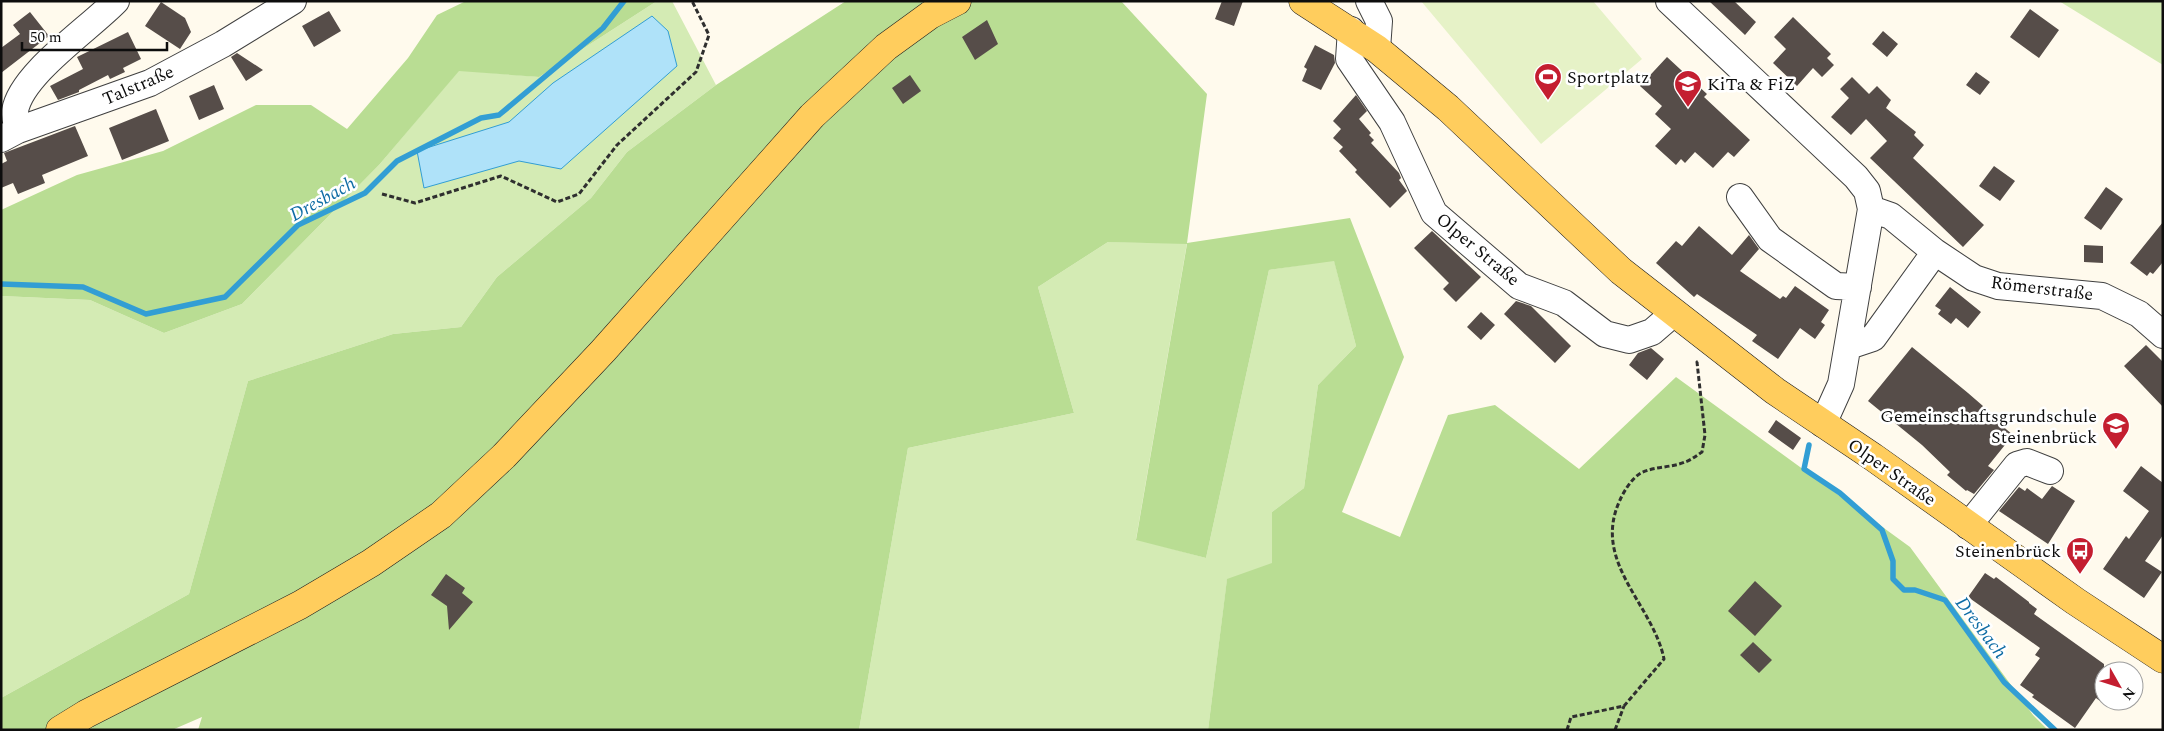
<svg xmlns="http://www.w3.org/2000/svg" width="2164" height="731" font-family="Spectral,serif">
  <rect width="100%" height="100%" fill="#fffaed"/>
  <path fill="#d4ebb4" d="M 657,1 L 672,1 L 716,85 L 627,152 L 591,198 L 497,277 L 461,327 L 393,334 L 248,381 L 189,594 L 1,698 L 1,296 L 90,300 L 164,333 L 242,304 L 379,165 L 459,70 L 539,77 Z
    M 2059,1 L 2163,1 L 2163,65 Z
    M 1108,242 L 1187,243 L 1136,539 L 1206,558 L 1269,270 L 1334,260 L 1356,346 L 1318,385 L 1304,488 L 1272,512 L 1272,564 L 1227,580 L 1208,730 L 859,730 L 908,448 L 1074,413 L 1038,287 Z"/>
  <path fill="#b9dd93" d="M 466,1 L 657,1 L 539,77 L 459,71 L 379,165 L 242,304 L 164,333 L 90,300 L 1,296 L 1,210 L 77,175 L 163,151 L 256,105 L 311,105 L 347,129 L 408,58 L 437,15 Z
    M 846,1 L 1121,1 L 1207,94 L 1187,243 L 1350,218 L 1404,357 L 1342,512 L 1400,537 L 1448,415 L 1495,405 L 1579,469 L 1676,377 L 1910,547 L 2033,715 L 2048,730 L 1208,730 L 1227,579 L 1272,563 L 1272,512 L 1304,488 L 1318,385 L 1356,346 L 1334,261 L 1269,270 L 1206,558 L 1136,540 L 1187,244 L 1108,242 L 1038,287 L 1074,413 L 908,448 L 859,730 L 198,730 L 202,717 L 172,730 L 1,730 L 1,698 L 189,594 L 248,381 L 393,334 L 461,327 L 497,277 L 591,198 L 627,152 L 716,85 Z"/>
  <path fill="#e6f2c7" d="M 1421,1 L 1593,1 L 1642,59 L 1541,144 Z"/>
  <path fill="#afe2f9" stroke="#329ed4" d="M 652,16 L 668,31 L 677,66 L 561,169 L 519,161 L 424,188 L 417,151 L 509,122 L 553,83 Z"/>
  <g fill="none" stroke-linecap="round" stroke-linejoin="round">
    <path stroke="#329ed4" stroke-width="5.5" d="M 1,284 L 83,287 L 146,314 L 225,297 L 298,225 L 365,193 L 397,161 L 481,118 L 499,115 L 603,28 L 624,1
      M 1809,445 L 1804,469 L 1840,493 L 1882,530 L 1893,561 L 1893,579 L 1904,590 L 1915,590 L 1945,600 L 2004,682 L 2055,730"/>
  </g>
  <path fill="#564d49" d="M 1222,1 L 1243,1 L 1234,26 L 1215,19 Z
    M 1709,1 L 1734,1 L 1756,22 L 1745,35 Z
    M 161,2 L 185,18 L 191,32 L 180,49 L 145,26 Z
    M 2030,9 L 2059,30 L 2039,58 L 2010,37 Z
    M 329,11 L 341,31 L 314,47 L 302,26 Z
    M 30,12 L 49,36 L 1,73 L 1,48 L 20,34 L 13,25 Z
    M 1793,17 L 1831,54 L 1827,58 L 1834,65 L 1822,77 L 1813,68 L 1797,86 L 1773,63 L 1786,49 L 1774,37 Z
    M 987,20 L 998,44 L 975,60 L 962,37 Z
    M 1883,31 L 1898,44 L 1887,57 L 1872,44 Z
    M 128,32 L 141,59 L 123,68 L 125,72 L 110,79 L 108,75 L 79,90 L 79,92 L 58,100 L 50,86 L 83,69 L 77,57 Z
    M 1315,45 L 1334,55 L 1335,63 L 1321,90 L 1302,81 L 1307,69 L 1304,67 Z
    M 237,53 L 263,70 L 246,81 L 231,57 Z
    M 1667,57 L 1707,94 L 1704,97 L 1750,140 L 1734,157 L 1728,152 L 1713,168 L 1695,152 L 1685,163 L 1681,159 L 1676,165 L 1655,146 L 1671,129 L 1655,114 L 1662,106 L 1640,86 Z
    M 1976,72 L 1990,82 L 1980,95 L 1966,85 Z
    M 910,75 L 921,91 L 903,104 L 892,88 Z
    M 1852,77 L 1869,94 L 1877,86 L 1891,100 L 1886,108 L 1916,132 L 1914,135 L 1924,145 L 1913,158 L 1984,225 L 1963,247 L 1870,158 L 1887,141 L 1866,119 L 1851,135 L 1831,117 L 1849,98 L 1840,89 Z
    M 214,85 L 224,109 L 199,120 L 189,96 Z
    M 1356,95 L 1367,111 L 1359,119 L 1371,133 L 1369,135 L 1374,140 L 1371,143 L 1399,173 L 1401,178 L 1399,180 L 1407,191 L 1390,208 L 1355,172 L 1357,170 L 1339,151 L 1343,147 L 1333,138 L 1341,129 L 1333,121 Z
    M 156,109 L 169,141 L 122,160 L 109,128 Z
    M 75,126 L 88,156 L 42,175 L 45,183 L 18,194 L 13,183 L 1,188 L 1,164 L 7,161 L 4,153 Z
    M 1994,166 L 2015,181 L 2000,201 L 1979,186 Z
    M 2106,187 L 2123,199 L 2101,230 L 2084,218 Z
    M 2163,222 L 2163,262 L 2153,274 L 2150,272 L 2147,276 L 2130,263 Z
    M 1699,226 L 1732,255 L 1749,235 L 1759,249 L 1740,271 L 1780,299 L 1783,296 L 1786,298 L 1795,286 L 1829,310 L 1821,322 L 1825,325 L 1815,339 L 1800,328 L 1778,359 L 1752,341 L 1757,335 L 1697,294 L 1694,297 L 1656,263 L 1676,241 L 1682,246 Z
    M 1432,231 L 1481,277 L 1456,302 L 1443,289 L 1449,283 L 1414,248 Z
    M 2084,245 L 2103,246 L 2103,263 L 2084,262 Z
    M 1950,287 L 1981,312 L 1968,328 L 1956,318 L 1951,324 L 1938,314 L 1941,310 L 1935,306 Z
    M 1516,301 L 1531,306 L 1571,346 L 1555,363 L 1504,314 Z
    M 1481,312 L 1495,325 L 1481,340 L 1467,327 Z
    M 2146,345 L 2163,362 L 2163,407 L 2124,366 Z
    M 1912,347 L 1968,393 L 1983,406 L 1981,408 L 2013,435 L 1988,466 L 1994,470 L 1974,494 L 1967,490 L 1966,491 L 1947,475 L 1950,472 L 1922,445 L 1868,401 Z
    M 1651,348 L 1664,359 L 1647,380 L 1629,365 L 1638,353 Z
    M 1776,420 L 1801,438 L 1793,450 L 1768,432 Z
    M 2141,466 L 2163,483 L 2163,535 L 2145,561 L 2162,572 L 2144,598 L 2103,569 L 2126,536 L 2129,539 L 2149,511 L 2123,491 Z
    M 2052,486 L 2075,501 L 2048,544 L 1999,511 L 2019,487 L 2025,491 L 2027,488 L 2042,499 Z
    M 1985,573 L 1994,579 L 1996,577 L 2029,602 L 2029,603 L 2037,609 L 2034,614 L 2104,664 L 2104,704 L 2096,698 L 2075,728 L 2032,697 L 2034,695 L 2020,685 L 2040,658 L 2035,655 L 2040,648 L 1968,597 Z
    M 446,574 L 465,588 L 462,593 L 473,602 L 449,630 L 447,606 L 431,595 Z
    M 1755,581 L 1782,606 L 1755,636 L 1728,611 Z
    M 1753,642 L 1772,660 L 1759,673 L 1740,655 Z"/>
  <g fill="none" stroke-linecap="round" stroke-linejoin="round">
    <defs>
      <path id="minor" d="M 1369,1 L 1379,21 L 1377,49
        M 1669,1 L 1856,177 L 1867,191 L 1871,209 L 1841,384 L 1823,424
        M 1351,30 L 1349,59 L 1392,122 L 1434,213 L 1519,286 L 1564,303 L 1605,334 L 1629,340 L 1652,332 L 1674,313
        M 18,130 C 17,124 14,117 15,111 C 21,74 89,29 116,1
        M 1,139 L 18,130 L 150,83 L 223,44 L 293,1
        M 1740,197 L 1770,239 L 1836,286 L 1858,287
        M 1871,209 L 1891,216 L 1935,252 L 1974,278 L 1998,286 L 2102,296 L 2139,314 L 2163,335
        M 1849,346 L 1873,338 L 1935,252
        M 1968,526 L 2017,465 L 2027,462 L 2050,471"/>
      <path id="major" d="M 1303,1 L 1377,49 L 1448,108 L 1621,271 L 1775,391 L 1873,457 L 2075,601 L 2163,659
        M 60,730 L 86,714 L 300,605 L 371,563 L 441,515 L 504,456 L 603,351 L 812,116 L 886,47 L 930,15 L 957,1"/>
    </defs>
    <use href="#minor" stroke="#404040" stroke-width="28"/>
    <use href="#major" stroke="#1e1e1e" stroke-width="29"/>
    <path stroke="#2f2f2f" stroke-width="3" stroke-dasharray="5 2.5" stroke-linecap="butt" d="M 382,194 L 415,203 L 501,176 L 557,202 L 579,194 L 617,145 L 696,72 L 709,35 L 692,1
      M 1567,730 L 1571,717 L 1624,706 L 1664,659 C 1653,604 1591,562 1620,500 C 1624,491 1632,478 1641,473 C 1655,466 1671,468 1685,462 C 1691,460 1696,456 1702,452 L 1705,435 L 1697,362 L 1700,361
      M 1615,730 L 1624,706"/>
    <use href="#minor" stroke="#fff" stroke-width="26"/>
    <use href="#major" stroke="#ffcd5d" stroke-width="28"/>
  </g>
  <defs>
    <symbol id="stadium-pin" viewBox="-11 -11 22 30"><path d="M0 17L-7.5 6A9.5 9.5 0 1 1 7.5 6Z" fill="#c41e30" stroke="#fff"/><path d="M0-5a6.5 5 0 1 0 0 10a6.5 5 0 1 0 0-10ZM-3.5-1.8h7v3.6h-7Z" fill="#fff"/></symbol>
    <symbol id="school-pin" viewBox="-11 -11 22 30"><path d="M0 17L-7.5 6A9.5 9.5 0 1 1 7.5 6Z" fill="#c41e30" stroke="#fff"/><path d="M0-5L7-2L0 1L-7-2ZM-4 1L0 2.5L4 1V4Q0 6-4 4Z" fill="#fff"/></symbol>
    <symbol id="bus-pin" viewBox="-11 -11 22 30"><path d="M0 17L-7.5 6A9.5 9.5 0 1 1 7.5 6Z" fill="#c41e30" stroke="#fff"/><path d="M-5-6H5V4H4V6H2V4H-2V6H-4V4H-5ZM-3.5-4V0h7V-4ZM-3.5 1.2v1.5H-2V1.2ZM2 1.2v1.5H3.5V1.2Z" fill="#fff"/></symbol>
  </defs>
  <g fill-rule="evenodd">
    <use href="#stadium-pin" x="1532" y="61" width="32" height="43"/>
    <use href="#school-pin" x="1672" y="68" width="32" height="43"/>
    <use href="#school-pin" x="2100" y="410" width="32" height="43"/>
    <use href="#bus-pin" x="2064" y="535" width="32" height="43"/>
  </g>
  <g text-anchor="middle" stroke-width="5" stroke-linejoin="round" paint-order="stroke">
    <g font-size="18" fill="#0d0d0d" stroke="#fff" text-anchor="start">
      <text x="1567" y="83">Sportplatz</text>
      <text x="1707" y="90">KiTa &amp; FiZ</text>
      <text x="2097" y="422" text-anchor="end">Gemeinschaftsgrundschule<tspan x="2097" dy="21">Steinenbrück</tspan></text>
      <text x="2061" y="557" text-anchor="end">Steinenbrück</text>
    </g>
    <g font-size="18" fill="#0d0d0d" stroke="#fff">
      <text transform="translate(138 85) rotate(-23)" y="6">Talstraße</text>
      <text transform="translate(1478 249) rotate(40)" y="6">Olper Straße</text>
      <text transform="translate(2042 288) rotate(7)" y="6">Römerstraße</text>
      <text transform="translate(1892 472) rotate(35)" y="6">Olper Straße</text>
    </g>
    <g font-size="19" font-style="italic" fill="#106da5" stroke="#fff">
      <text transform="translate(322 198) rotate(-29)" y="7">Dresbach</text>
      <text transform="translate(1982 627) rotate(53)" y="7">Dresbach</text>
    </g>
  </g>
  <rect width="2164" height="731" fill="none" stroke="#0d0d0d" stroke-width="5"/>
  <g transform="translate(2119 686) rotate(129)"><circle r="24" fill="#ffffff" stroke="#9e9e9e"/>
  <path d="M0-4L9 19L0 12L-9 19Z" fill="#c41e30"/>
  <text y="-8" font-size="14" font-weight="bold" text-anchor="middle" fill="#0d0d0d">N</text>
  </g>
  <path d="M22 42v8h145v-8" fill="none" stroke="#0d0d0d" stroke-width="2.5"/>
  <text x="30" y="42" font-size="15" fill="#0d0d0d" stroke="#ffffff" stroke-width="4" paint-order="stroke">50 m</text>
</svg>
